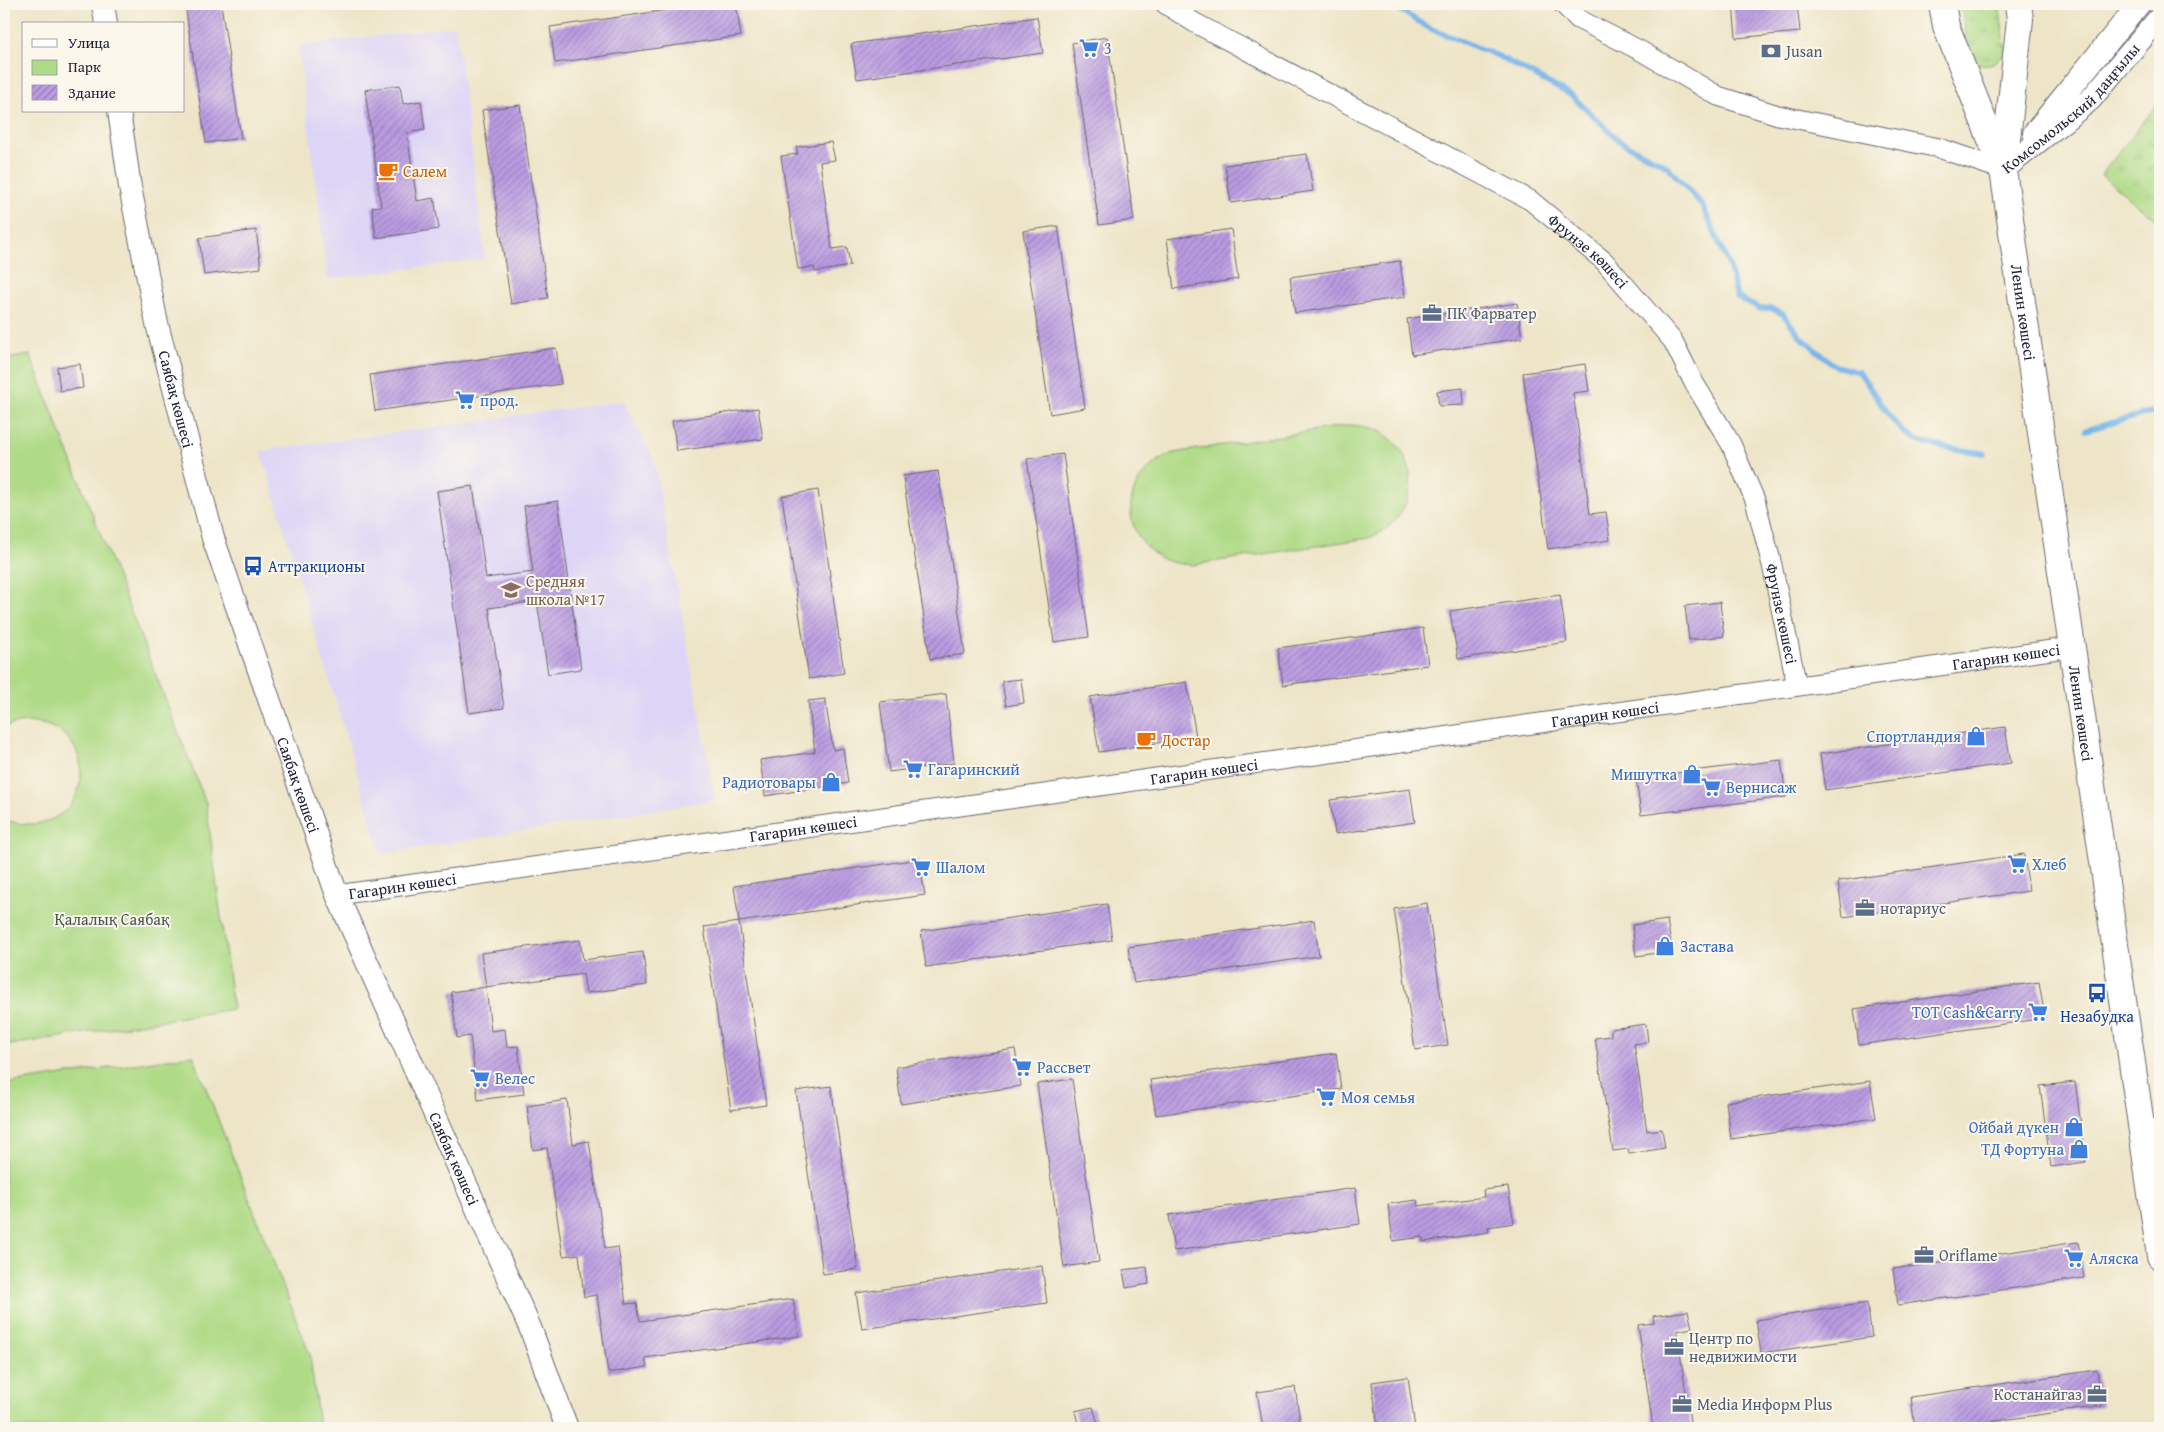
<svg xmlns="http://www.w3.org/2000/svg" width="2164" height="1432" font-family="'Gentium Book Plus',serif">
  <defs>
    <pattern id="grass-tufts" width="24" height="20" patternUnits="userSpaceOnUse" patternTransform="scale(1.25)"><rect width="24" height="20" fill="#afda86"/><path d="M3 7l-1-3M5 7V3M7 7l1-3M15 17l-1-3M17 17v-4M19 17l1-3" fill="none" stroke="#96bb75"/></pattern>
    <pattern id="building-hatch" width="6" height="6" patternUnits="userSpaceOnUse" patternTransform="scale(1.25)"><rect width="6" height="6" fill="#ba9be2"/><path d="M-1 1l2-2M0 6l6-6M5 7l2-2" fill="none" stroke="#977eb8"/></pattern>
  </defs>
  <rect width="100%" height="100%" fill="#fbf7ec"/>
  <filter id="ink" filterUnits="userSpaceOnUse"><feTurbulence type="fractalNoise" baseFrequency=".02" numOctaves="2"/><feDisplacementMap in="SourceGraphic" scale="10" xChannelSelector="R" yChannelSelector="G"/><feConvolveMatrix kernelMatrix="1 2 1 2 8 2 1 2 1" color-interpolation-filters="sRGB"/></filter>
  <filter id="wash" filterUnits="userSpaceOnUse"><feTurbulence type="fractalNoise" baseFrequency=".0096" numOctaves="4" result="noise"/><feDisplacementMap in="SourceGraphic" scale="20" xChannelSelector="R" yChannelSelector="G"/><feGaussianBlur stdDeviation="1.12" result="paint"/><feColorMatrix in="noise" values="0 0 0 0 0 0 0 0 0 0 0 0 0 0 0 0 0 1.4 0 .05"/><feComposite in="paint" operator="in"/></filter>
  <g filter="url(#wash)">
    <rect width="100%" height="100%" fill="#eee5c8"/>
    <path fill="#ddd5f6" d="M 456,26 L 485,259 L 328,279 L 298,46 Z
      M 623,401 L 654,460 L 715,800 L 381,854 L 261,451 Z"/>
    <path fill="url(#grass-tufts)" stroke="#687e60" d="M 1961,4 L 1999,4 L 2006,52 C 1995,66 1983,69 1969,57 Z
      M 2160,101 L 2160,223 L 2101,175 Z"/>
    <path fill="#afda86" stroke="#687e60" d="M 30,355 L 206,803 L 233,1009 L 4,1046 L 4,819 C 39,834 81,815 81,773 C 81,731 39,713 4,727 L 4,359 Z
      M 1349,425 C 1360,426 1374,427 1383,433 C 1427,462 1415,520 1369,538 L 1192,565 C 1182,564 1168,563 1159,557 C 1114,528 1126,471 1173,453 Z
      M 193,1055 L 310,1355 L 319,1428 L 4,1428 L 4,1084 Z"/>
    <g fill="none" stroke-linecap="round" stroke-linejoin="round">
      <path stroke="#76b4e9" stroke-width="5.5" d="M 1390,4 L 1429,28 L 1498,56 L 1571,95 L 1621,142 L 1666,165 L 1702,205 L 1729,265 L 1737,297 L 1760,309 L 1770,308 L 1783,314 L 1801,337 L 1835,366 L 1859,372 C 1876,394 1889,423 1912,438 C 1923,446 1970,451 1984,453
        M 2086,430 L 2151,412 L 2160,413"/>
    </g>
    <g id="blocks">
      <path fill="url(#building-hatch)" d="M 185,4 L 221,4 L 241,138 L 206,143 Z
        M 709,4 L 736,4 L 741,36 L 555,63 L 550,27 Z
        M 1733,4 L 1797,4 L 1800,32 L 1736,38 Z
        M 1037,17 L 1043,53 L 857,79 L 851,44 Z
        M 1107,37 L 1134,220 L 1099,225 L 1072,43 Z
        M 400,85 L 403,104 L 421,101 L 425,130 L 407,133 L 417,201 L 434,198 L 439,229 L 376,238 L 372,207 L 381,206 L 365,90 Z
        M 520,105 L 548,298 L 511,304 L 482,110 Z
        M 831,142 L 835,160 L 820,162 L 832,249 L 847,247 L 850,266 L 815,272 L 814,267 L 798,269 L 781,156 L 798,154 L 796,147 Z
        M 1307,154 L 1313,191 L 1231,203 L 1225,165 Z
        M 1058,226 L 1085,408 L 1050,414 L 1023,231 Z
        M 1231,229 L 1238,279 L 1174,289 L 1167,239 Z
        M 256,230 L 261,268 L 204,275 L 199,238 Z
        M 1400,261 L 1405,297 L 1295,313 L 1290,277 Z
        M 1517,303 L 1522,338 L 1412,355 L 1407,319 Z
        M 556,348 L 561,384 L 375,411 L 370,375 Z
        M 80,364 L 83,388 L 60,391 L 57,367 Z
        M 1585,364 L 1589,391 L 1573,393 L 1590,514 L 1606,512 L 1610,540 L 1548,549 L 1523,373 Z
        M 1463,388 L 1464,405 L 1439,406 L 1437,391 Z
        M 758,408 L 763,439 L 677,451 L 672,421 Z
        M 1063,454 L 1089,637 L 1054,642 L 1027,459 Z
        M 938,471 L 965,654 L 930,659 L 903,476 Z
        M 473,486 L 486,578 L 533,572 L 524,506 L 558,501 L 581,669 L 548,674 L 537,601 L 489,608 L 504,708 L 469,713 L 437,491 Z
        M 818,490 L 844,673 L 809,679 L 782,496 Z
        M 1560,595 L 1567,642 L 1458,659 L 1450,611 Z
        M 1720,602 L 1724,636 L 1689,640 L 1685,606 Z
        M 1423,628 L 1428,665 L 1283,685 L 1278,648 Z
        M 1021,679 L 1024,703 L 1006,706 L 1002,681 Z
        M 1187,682 L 1196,737 L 1099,752 L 1090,697 Z
        M 946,694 L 954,763 L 889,772 L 880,702 Z
        M 825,699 L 833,750 L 843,748 L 848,783 L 765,796 L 760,760 L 815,752 L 808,701 Z
        M 2005,727 L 2011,763 L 1825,790 L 1820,754 Z
        M 1781,760 L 1786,797 L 1641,815 L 1636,778 Z
        M 1410,789 L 1415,822 L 1335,834 L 1330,800 Z
        M 2024,854 L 2029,891 L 1843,917 L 1838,881 Z
        M 919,859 L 925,895 L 739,922 L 734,886 Z
        M 1427,903 L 1448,1045 L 1415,1050 L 1394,909 Z
        M 1107,904 L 1112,940 L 926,967 L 921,931 Z
        M 1314,920 L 1319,956 L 1134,983 L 1128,947 Z
        M 1667,920 L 1672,951 L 1636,956 L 1632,925 Z
        M 739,922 L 766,1105 L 731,1110 L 704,927 Z
        M 580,940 L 583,960 L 643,952 L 647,985 L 586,993 L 583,974 L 486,987 L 481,953 Z
        M 2039,982 L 2045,1018 L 1859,1045 L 1854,1009 Z
        M 486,987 L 491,1031 L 505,1029 L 507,1047 L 518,1046 L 524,1094 L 478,1100 L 470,1036 L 457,1038 L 451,992 Z
        M 1646,1024 L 1648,1042 L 1634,1044 L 1647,1131 L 1662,1129 L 1665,1148 L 1629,1154 L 1628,1149 L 1613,1151 L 1595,1038 L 1611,1036 L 1611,1029 Z
        M 1015,1049 L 1021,1086 L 901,1104 L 896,1067 Z
        M 1336,1053 L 1341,1089 L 1156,1115 L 1150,1080 Z
        M 1072,1079 L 1099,1262 L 1064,1267 L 1037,1084 Z
        M 1870,1081 L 1876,1118 L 1731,1139 L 1726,1102 Z
        M 2075,1082 L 2086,1162 L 2051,1167 L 2040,1086 Z
        M 831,1086 L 858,1269 L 823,1274 L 796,1091 Z
        M 567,1100 L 573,1144 L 589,1141 L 605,1249 L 618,1247 L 626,1304 L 637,1303 L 640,1321 L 793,1299 L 799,1336 L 645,1358 L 647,1367 L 608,1373 L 597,1295 L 584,1297 L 579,1254 L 563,1256 L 547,1148 L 533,1150 L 527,1106 Z
        M 1508,1187 L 1514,1223 L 1488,1227 L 1489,1232 L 1423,1242 L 1423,1237 L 1393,1241 L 1388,1204 L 1417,1200 L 1418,1206 L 1484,1197 L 1483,1190 Z
        M 1355,1188 L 1360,1224 L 1174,1251 L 1169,1215 Z
        M 2078,1242 L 2084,1278 L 1898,1305 L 1893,1269 Z
        M 1042,1266 L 1047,1303 L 862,1329 L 856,1293 Z
        M 1147,1267 L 1149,1284 L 1126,1288 L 1123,1270 Z
        M 1867,1303 L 1872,1337 L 1761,1353 L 1756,1320 Z
        M 1688,1311 L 1692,1328 L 1677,1331 L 1691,1428 L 1653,1428 L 1638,1325 L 1654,1323 L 1653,1316 Z
        M 2097,1370 L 2102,1406 L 1946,1428 L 1915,1428 L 1911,1397 Z
        M 1408,1377 L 1415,1428 L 1378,1428 L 1372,1382 Z
        M 1295,1387 L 1301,1428 L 1263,1428 L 1257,1392 Z
        M 1093,1407 L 1099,1428 L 1079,1428 L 1075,1411 Z"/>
    </g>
  </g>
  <g filter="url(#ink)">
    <use href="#blocks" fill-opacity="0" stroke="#69666c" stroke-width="1"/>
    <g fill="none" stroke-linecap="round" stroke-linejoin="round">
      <defs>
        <g id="minor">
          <path id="s1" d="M 1165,4 L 1195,23 L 1530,200 L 1604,261 L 1673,341 L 1694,383 L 1731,444 L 1755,500 L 1772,565 L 1797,686"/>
          <path d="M 1563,4 L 1578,19 L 1641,51 L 1718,96 L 1778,115 L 1939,148 L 2003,170"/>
          <path id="s2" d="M 337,895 L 2072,647"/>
        </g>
        <g id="tertiary">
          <path d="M 103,4 L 106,24"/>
          <path id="s3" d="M 119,111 L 130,187 L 157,324 L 213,538 L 337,895 L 531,1330 L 567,1428"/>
          <path d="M 2034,133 L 2139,4"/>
          <path id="s4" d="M 2003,170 L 2090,100 L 2160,17"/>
        </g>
        <g id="secondary">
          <path id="s5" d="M 1942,4 L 1946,26 L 2003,170 L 2160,1256"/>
          <path d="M 2004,167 L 2020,19 L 2018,4"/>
        </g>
      </defs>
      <use href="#minor" stroke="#69666c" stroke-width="21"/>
      <use href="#tertiary" stroke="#69666c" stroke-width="24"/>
      <use href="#secondary" stroke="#69666c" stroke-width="28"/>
      <use href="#minor" stroke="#fff" stroke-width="19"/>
      <use href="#tertiary" stroke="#fff" stroke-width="22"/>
      <use href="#secondary" stroke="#fff" stroke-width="26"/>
    </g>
  </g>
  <defs>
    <symbol id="supermarket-bare" viewBox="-9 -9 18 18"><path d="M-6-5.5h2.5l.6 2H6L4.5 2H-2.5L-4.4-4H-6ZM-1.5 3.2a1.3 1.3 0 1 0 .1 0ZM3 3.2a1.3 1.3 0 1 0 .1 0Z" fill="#3f7fe0" stroke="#fbf7ec" stroke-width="2.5" paint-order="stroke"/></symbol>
    <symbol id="bank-bare" viewBox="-9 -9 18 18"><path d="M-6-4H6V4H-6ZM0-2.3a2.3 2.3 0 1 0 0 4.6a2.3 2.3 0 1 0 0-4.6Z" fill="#5c6f8a" stroke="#fbf7ec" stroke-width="2.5" paint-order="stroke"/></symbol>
    <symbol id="cafe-bare" viewBox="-9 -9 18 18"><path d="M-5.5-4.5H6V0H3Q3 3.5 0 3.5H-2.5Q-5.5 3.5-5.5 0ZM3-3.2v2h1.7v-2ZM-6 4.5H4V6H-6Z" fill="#e8710a" stroke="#fbf7ec" stroke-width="2.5" paint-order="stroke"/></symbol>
    <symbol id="office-bare" viewBox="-9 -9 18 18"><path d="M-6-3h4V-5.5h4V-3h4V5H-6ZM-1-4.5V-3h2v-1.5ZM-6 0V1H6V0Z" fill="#5c6f8a" stroke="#fbf7ec" stroke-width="2.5" paint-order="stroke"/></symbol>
    <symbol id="bus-bare" viewBox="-9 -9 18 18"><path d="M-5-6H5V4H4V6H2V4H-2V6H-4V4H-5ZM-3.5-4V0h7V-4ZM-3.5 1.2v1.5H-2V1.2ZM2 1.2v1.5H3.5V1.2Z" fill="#1a4fb4" stroke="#fbf7ec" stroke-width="2.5" paint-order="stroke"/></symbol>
    <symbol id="school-bare" viewBox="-9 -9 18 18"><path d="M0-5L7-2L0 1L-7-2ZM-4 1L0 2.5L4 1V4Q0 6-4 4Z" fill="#8d6e63" stroke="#fbf7ec" stroke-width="2.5" paint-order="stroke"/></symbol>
    <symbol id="shop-bare" viewBox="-9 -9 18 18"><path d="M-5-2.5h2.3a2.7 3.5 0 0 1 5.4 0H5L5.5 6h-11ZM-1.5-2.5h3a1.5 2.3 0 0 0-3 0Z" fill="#3f7fe0" stroke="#fbf7ec" stroke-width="2.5" paint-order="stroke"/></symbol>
  </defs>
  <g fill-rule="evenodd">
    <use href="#supermarket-bare" x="1075" y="34" width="28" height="28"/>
    <use href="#bank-bare" x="1757" y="37" width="28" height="28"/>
    <use href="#cafe-bare" x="374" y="157" width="28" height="28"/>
    <use href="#office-bare" x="1418" y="299" width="28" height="28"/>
    <use href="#supermarket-bare" x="451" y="386" width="28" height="28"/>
    <use href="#bus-bare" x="239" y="552" width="28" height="28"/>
    <use href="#school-bare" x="497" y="576" width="28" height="28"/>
    <use href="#shop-bare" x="1962" y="722" width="28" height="28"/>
    <use href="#cafe-bare" x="1132" y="726" width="28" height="28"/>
    <use href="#supermarket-bare" x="899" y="755" width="28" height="28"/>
    <use href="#shop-bare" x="1678" y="760" width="28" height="28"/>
    <use href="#shop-bare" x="817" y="768" width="28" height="28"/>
    <use href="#supermarket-bare" x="1697" y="773" width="28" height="28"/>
    <use href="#supermarket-bare" x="2003" y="850" width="28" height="28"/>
    <use href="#supermarket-bare" x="907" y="853" width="28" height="28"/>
    <use href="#office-bare" x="1851" y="894" width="28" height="28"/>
    <use href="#shop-bare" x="1651" y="932" width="28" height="28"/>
    <use href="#bus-bare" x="2083" y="979" width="28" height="28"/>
    <use href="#supermarket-bare" x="2024" y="998" width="28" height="28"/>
    <use href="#supermarket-bare" x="1008" y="1053" width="28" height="28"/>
    <use href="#supermarket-bare" x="466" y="1064" width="28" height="28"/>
    <use href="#supermarket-bare" x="1312" y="1083" width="28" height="28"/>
    <use href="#shop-bare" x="2060" y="1113" width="28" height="28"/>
    <use href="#shop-bare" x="2065" y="1135" width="28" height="28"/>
    <use href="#office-bare" x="1910" y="1241" width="28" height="28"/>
    <use href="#supermarket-bare" x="2060" y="1244" width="28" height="28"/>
    <use href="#office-bare" x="1660" y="1333" width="28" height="28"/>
    <use href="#office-bare" x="2083" y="1380" width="28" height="28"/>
    <use href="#office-bare" x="1668" y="1390" width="28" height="28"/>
  </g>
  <g text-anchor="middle" stroke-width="4" stroke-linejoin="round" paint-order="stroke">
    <g font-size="16" fill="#366cbe" stroke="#fbf7ec" text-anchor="start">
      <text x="1104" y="54">3</text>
      <text x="480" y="406">прод.</text>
      <text x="1961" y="742" text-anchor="end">Спортландия</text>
      <text x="928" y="775">Гагаринский</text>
      <text x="1677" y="780" text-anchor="end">Мишутка</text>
      <text x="816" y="788" text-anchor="end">Радиотовары</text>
      <text x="1726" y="793">Вернисаж</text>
      <text x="2032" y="870">Хлеб</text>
      <text x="936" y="873">Шалом</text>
      <text x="1680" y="952">Застава</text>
      <text x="2023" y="1018" text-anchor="end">ТОТ Cash&amp;Carry</text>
      <text x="1037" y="1073">Рассвет</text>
      <text x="495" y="1084">Велес</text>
      <text x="1341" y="1103">Моя семья</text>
      <text x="2059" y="1133" text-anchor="end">Ойбай дүкен</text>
      <text x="2064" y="1155" text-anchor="end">ТД Фортуна</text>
      <text x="2089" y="1264">Аляска</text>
    </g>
    <g font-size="16" fill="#4e5e75" stroke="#fbf7ec" text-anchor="start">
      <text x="1786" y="57">Jusan</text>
      <text x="1447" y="319">ПК Фарватер</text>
      <text x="1880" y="914">нотариус</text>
      <text x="1939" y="1261">Oriflame</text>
      <text x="1689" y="1344">Центр по<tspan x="1689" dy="18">недвижимости</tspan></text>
      <text x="2082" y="1400" text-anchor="end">Костанайгаз</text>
      <text x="1697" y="1410">Media Информ Plus</text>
    </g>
    <g font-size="16" fill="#22223b" stroke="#fbf7ec">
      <text dy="6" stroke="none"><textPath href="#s4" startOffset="92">Комсомольский даңғылы</textPath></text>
      <text dy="6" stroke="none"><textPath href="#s1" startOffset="492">Фрунзе көшесі</textPath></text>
      <text dy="6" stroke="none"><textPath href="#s5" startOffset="321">Ленин көшесі</textPath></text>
      <text dy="6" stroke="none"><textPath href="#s3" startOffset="294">Саябақ көшесі</textPath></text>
      <text dy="6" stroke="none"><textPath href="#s1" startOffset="912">Фрунзе көшесі</textPath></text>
      <text dy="6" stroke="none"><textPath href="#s2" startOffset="1686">Гагарин көшесі</textPath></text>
      <text dy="6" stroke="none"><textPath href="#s2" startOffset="1281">Гагарин көшесі</textPath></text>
      <text dy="6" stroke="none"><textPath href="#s5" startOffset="726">Ленин көшесі</textPath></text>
      <text dy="6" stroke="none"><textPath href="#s2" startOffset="876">Гагарин көшесі</textPath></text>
      <text dy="6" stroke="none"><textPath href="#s3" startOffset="699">Саябақ көшесі</textPath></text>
      <text dy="6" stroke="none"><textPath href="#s2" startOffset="471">Гагарин көшесі</textPath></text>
      <text dy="6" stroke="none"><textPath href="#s2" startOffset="66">Гагарин көшесі</textPath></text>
      <text dy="6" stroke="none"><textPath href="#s3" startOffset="1104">Саябақ көшесі</textPath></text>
    </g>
    <g font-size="16" fill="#c56008" stroke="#fbf7ec" text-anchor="start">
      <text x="403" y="177">Салем</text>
      <text x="1161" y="746">Достар</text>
    </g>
    <g font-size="16" fill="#164399" stroke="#fbf7ec" text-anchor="start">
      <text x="268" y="572">Аттракционы</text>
      <text x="2097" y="1022" text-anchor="middle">Незабудка</text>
    </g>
    <g font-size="16" fill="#785e54" stroke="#fbf7ec" text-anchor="start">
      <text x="526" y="587">Средняя<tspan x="526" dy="18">школа №17</tspan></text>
    </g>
    <g font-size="16" fill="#4c5952" stroke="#fbf7ec">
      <text x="112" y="925">Қалалық Саябақ</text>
    </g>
  </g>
  <rect width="2164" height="1432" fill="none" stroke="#fbf7ec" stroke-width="20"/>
  <rect x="22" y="22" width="162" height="90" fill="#fbf7ec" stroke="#a4a2a5"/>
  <rect x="32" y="39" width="25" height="8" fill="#ffffff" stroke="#a4a2a5"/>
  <text x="68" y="48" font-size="15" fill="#22223b">Улица</text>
  <rect x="32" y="60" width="25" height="15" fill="#afda86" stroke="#a4a2a5"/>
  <text x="68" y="72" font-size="15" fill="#22223b">Парк</text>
  <rect x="32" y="85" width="25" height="15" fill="url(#building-hatch)" stroke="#a4a2a5"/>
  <text x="68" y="98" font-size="15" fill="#22223b">Здание</text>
</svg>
